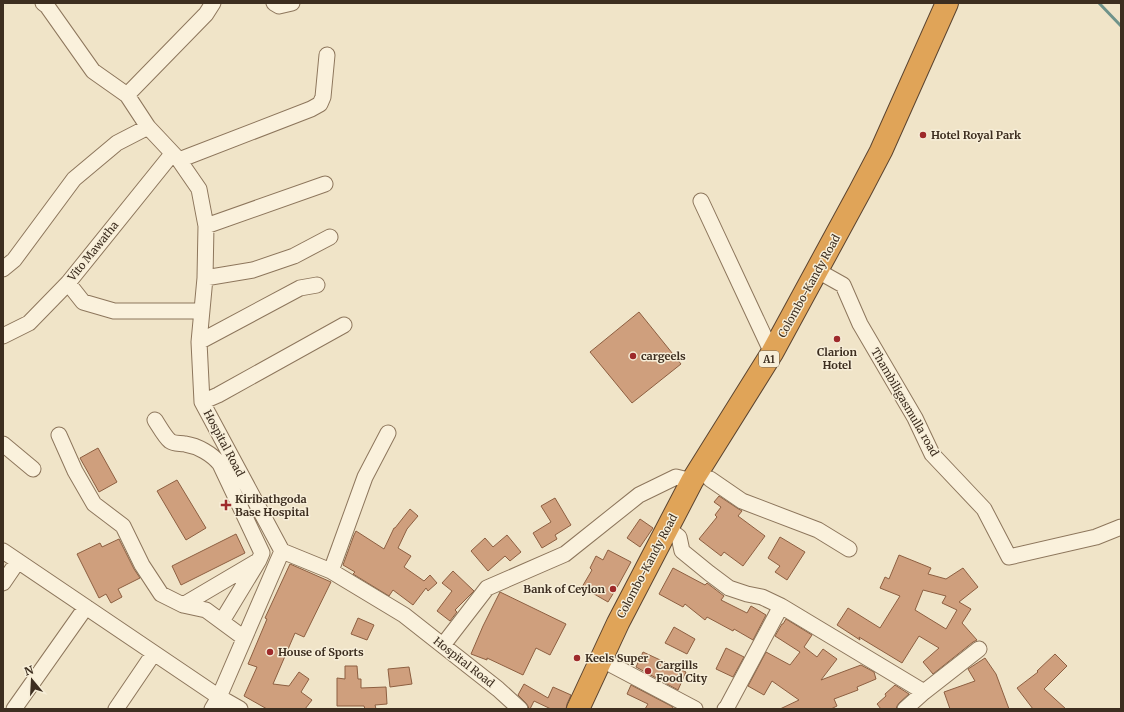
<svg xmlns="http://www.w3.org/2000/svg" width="1124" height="712" font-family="Merriweather,serif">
  <rect width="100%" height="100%" fill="#f0e4c8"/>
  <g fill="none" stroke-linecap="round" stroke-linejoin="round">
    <path stroke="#6f938a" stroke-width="3" d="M 1099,3 L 1121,26"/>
  </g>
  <path fill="#cf9f7d" stroke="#8d5f41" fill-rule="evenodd" d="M 639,312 L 681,364 L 632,403 L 590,352 Z
    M 98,448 L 117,482 L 99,492 L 80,458 Z
    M 177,480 L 206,528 L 186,540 L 157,491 Z
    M 719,496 L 737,508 L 742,511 L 738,516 L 765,536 L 743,566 L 724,552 L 721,556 L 699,539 L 717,517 L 715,515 L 721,507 L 714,502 Z
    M 555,498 L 571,525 L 555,535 L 557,539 L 542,548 L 533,533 L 551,522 L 541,506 Z
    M 410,509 L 418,516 L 407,529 L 398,548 L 411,556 L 404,567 L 424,581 L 430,575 L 437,583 L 428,591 L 426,588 L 413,605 L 393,590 L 389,596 L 353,574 L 355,572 L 343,565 L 354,535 L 356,531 L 384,549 L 394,528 L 395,528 Z
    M 640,519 L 653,528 L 640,547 L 627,538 Z
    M 236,534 L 245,553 L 181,585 L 172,566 Z
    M 507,535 L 521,552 L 510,561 L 505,556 L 488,571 L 471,551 L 485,538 L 493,547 Z
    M 780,537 L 805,552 L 787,580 L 775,572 L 780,566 L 768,558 Z
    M 119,539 L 134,569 L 140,578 L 118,589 L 122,597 L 111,603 L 106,594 L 99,598 L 77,554 L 100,543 L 102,547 Z
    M 608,550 L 631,562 L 619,584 L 608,602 L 582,587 L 592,570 L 590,568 L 596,556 L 603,560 Z
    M 899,555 L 931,568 L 928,574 L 946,579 L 963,568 L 978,587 L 959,602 L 971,609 L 962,623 L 977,640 L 973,642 L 933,674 L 923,662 L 939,648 L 919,636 L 902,663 L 859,637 L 860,640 L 837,625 L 848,608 L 880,628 L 900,596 L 880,588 L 885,577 L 889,579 ZM 923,590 L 946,596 L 942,603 L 957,610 L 946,629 L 915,610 Z
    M 290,564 L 331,582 L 304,637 L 295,633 L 273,684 L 289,686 L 299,672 L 309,679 L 301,692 L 312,700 L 305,709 L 267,709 L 244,696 L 257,667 L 248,664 L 267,619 L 265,618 Z
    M 673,568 L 705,585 L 707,583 L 724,596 L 721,600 L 747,613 L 751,606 L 766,615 L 753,640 L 734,629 L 733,631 L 707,617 L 705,620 L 685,604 L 683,607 L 659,594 Z
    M 453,571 L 474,591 L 455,610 L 457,612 L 450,621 L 437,611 L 452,591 L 442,583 Z
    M 500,592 L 566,624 L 550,655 L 536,648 L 523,675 L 487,658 L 487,660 L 471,654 L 483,626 Z
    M 358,618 L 374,625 L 367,640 L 351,634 Z
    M 786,619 L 812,635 L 804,647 L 817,657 L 823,649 L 837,659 L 821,680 L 861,665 L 874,672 L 876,679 L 857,687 L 858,690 L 834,699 L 837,706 L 831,709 L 780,709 L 799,700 L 772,681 L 764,695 L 748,686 L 766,652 L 790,665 L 800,652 L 775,636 L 782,624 L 783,624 Z
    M 674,627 L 695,639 L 687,654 L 665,643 Z
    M 726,648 L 744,657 L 733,677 L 716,669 Z
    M 643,652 L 686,672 L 678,690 L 636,667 Z
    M 1055,654 L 1067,666 L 1044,689 L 1066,709 L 1033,709 L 1017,688 L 1038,672 L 1037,671 Z
    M 985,658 L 996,674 L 1009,709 L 950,709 L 944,692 L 975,681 L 968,669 Z
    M 345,666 L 357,666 L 358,679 L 361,679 L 361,688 L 386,687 L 387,704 L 375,705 L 376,709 L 365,709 L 364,706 L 337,706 L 337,678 L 345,679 Z
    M 409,667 L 412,684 L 390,687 L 388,669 Z
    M 524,684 L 548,698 L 553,687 L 571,695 L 567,704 L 566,709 L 551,709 L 534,701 L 530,709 L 529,709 L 528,706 L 526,703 L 518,695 Z
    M 631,685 L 673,707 L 672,709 L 645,709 L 648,704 L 627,694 Z
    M 895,685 L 909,694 L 899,703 L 897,706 L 896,709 L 881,709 L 877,704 L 886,696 L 885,694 Z"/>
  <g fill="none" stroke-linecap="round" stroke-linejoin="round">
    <defs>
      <path id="minor" d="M 43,3 L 47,6 L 93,71 L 127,95 L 148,127 L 179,160 L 199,189 L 206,226 L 205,278 L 199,342 L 202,402 L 282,551 L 331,571 L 404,615 L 498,689 L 520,709
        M 274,3 L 279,6 L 292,3
        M 127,95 L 206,14 L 213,3
        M 179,160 L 311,109 L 320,104 L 323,97 L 327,55
        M 701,201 L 772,353
        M 206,226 L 325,184
        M 3,269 L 14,260 L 74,179 L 117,143 L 148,127
        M 818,271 L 843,285 L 860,324 L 915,418 L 932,454 L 984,509 L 1009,557 L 1096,537 L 1121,527
        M 205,278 L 253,270 L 294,256 L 330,237
        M 68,283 L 83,302 L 114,311 L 202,311
        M 3,336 L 29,323 L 68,283 L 172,154
        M 199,342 L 300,288 L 317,285
        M 202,402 L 218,395 L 344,325
        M 155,420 C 159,426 165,437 170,441 C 174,444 180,443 185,444 C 198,446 212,454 220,464 L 262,553 L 259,560 L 222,621
        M 59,435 L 75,471 L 94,504 L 123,526 L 142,565 L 161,594 L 183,605 L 206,610 L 244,638
        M 3,444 L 33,469
        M 710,479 L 742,501 L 818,530 L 849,549
        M 667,528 L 679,537 L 682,551 L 709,573 L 729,588 L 747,594 L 762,597 L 781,606 L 924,692
        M 3,551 L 219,697 L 212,709
        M 331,571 L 365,477 L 388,433
        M 3,583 L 18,561
        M 183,605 L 256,562
        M 443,645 L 487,588 L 565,554 L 639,495 L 676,477 L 692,481
        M 612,665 L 695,709
        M 14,709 L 86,607
        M 116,709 L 154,653
        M 240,709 L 219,697 L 282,551
        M 725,709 L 727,707 L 781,606
        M 905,709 L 924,692 L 979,649"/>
      <path id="highway" d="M 578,709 L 618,623 L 692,481 L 772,353 L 860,191 L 881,151 L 947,3"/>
    </defs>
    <use href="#minor" stroke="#8d765c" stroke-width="17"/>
    <use href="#highway" stroke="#5b4430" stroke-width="24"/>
    <path stroke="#8d765c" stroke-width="2" stroke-dasharray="3 2" stroke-linecap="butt" d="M 1120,3 L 1121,4"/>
    <use href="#minor" stroke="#faf1dc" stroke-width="15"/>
    <use href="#highway" stroke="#e0a458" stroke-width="22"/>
  </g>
  <g fill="#9e2a2b" stroke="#f7eed8" stroke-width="1.5">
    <circle cx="923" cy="135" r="4"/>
    <circle cx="837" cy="339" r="4"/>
    <circle cx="633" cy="356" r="4"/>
    <path d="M224 499h4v4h4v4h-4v4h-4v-4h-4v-4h4z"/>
    <circle cx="613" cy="589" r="4"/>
    <circle cx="270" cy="652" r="4"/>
    <circle cx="577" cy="658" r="4"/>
    <circle cx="648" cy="671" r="4"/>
  </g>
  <g text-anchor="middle" stroke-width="3" stroke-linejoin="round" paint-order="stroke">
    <rect fill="#f7eed8" stroke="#756857" stroke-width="1" x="759" y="351" width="20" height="16" rx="3"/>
    <g font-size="10" font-weight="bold" fill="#3d2e20">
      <text x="769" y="363">A1</text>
    </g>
    <g font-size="11" font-weight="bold" fill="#3d2e20" stroke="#f7eed8" text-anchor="start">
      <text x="931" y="139">Hotel Royal Park</text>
      <text x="837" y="356" text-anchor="middle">Clarion<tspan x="837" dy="13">Hotel</tspan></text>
      <text x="641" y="360">cargeels</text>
      <text x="235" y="503">Kiribathgoda<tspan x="235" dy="13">Base Hospital</tspan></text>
      <text x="605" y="593" text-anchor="end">Bank of Ceylon</text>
      <text x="278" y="656">House of Sports</text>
      <text x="585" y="662">Keels Super</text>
      <text x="656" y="669">Cargills<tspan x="656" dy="13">Food City</tspan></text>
    </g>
    <g font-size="11" fill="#3d2e20" stroke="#f7eed8">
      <text transform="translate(93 251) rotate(-51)" y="4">Vito Mawatha</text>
      <text transform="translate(809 286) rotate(-61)" y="4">Colombo-Kandy Road</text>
      <text transform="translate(905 402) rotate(60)" y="4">Thambiligasmulla road</text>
      <text transform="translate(224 443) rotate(62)" y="4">Hospital Road</text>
      <text transform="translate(647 566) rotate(-62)" y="4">Colombo-Kandy Road</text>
      <text transform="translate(464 662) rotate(38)" y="4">Hospital Road</text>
    </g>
  </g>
  <rect width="1124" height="712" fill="none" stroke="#3d2e20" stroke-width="8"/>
  <g transform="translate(32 680) rotate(342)" stroke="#f7eed8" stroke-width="3" paint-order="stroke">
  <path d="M0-3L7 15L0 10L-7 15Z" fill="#3d2e20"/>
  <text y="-6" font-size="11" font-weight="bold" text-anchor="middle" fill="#3d2e20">N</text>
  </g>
</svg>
